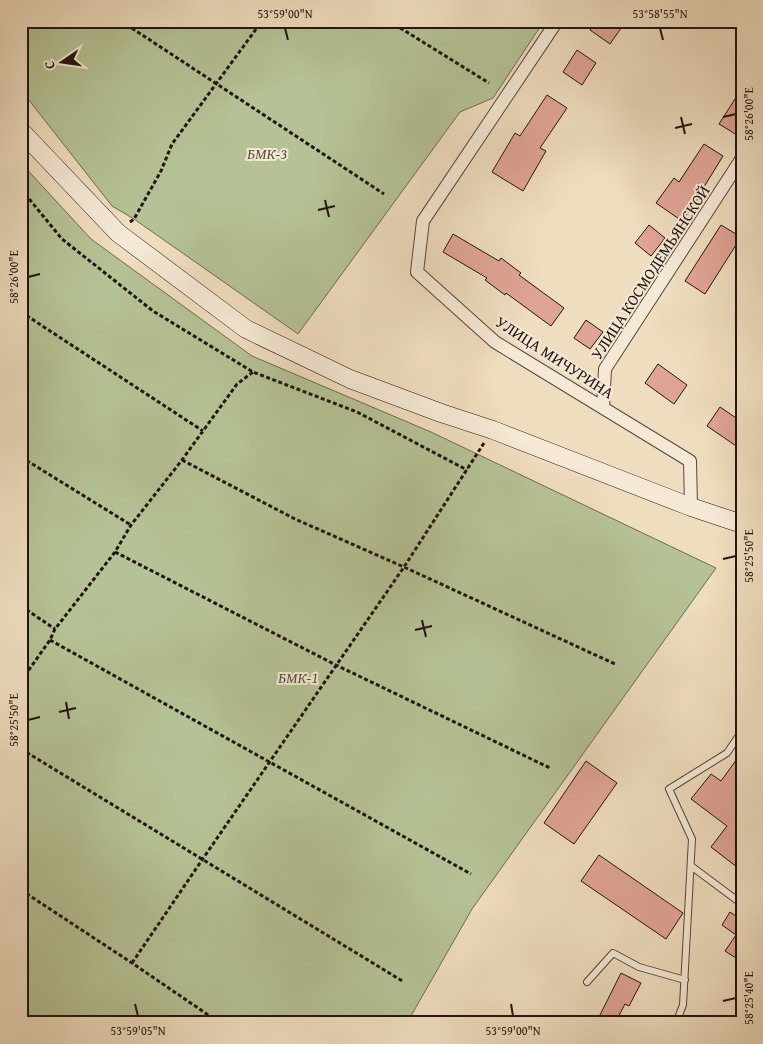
<svg xmlns="http://www.w3.org/2000/svg" width="763" height="1044" font-family="'Gentium Book Plus',serif">
  <rect width="100%" height="100%" fill="#efddbf"/>
  <filter id="stains"><feTurbulence type="fractalNoise" baseFrequency=".004" numOctaves="4"/><feColorMatrix values="0 0 0 0 .2 0 0 0 0 .09 0 0 0 0 .02 0 0 0 .5 -.17"/></filter>
  <radialGradient id="worn" r=".72"><stop offset=".6" stop-color="#630" stop-opacity="0"/><stop offset="1" stop-color="#630" stop-opacity=".3"/></radialGradient>
  <path fill="#b5c295" stroke="#6a6c52" d="M 21,21 L 544,21 L 493,98 L 460,112 L 298,334 L 134,219 L 112,206 L 21,90 Z
    M 21,163 L 91,239 L 252,356 L 431,432 L 716,568 L 472,909 L 407,1023 L 21,1023 Z"/>
  <path fill="#e0a496" stroke="#201510" d="M 596,21 L 626,21 L 610,44 L 590,30 Z
    M 577,50 L 596,63 L 582,85 L 563,72 Z
    M 742,88 L 742,127 L 737,135 L 719,124 Z
    M 547,95 L 567,108 L 540,148 L 546,151 L 523,191 L 492,172 L 515,133 L 520,136 Z
    M 704,144 L 723,156 L 699,195 L 700,196 L 682,221 L 656,203 L 674,178 L 679,182 Z
    M 649,225 L 665,238 L 651,256 L 635,243 Z
    M 721,225 L 741,237 L 705,294 L 685,281 Z
    M 453,234 L 499,261 L 501,258 L 521,273 L 519,275 L 564,308 L 551,326 L 506,293 L 505,295 L 485,280 L 487,278 L 443,252 Z
    M 586,320 L 603,332 L 590,349 L 574,338 Z
    M 658,364 L 687,385 L 674,404 L 645,383 Z
    M 720,407 L 742,422 L 742,450 L 707,426 Z
    M 742,752 L 742,871 L 711,847 L 727,826 L 691,799 L 711,774 L 721,781 Z
    M 586,761 L 617,783 L 574,844 L 544,823 Z
    M 599,855 L 683,913 L 666,939 L 581,881 Z
    M 730,912 L 742,920 L 742,962 L 725,951 L 736,935 L 722,925 Z
    M 621,973 L 641,983 L 629,1006 L 625,1004 L 615,1023 L 596,1023 Z"/>
  <g fill="none" stroke-linecap="round" stroke-linejoin="round">
    <defs>
      <path id="service" d="M 691,866 L 742,904
        M 587,982 L 613,953 L 639,967 L 685,980
        M 676,1023 L 683,1005 L 692,839 L 669,789 L 727,753 L 742,731"/>
      <path id="minor" d="M 557,21 L 423,221 L 417,272 L 495,342 L 690,461 L 691,507
        M 603,408 L 605,369 L 742,158"/>
      <path id="secondary" d="M 21,131 L 118,233 L 246,329 L 350,379 L 441,413 L 493,430 L 691,507 L 742,524"/>
    </defs>
    <use href="#service" stroke="#54473c" stroke-width="8"/>
    <use href="#minor" stroke="#54473c" stroke-width="14"/>
    <use href="#secondary" stroke="#201510" stroke-width="19"/>
    <path stroke="#201510" stroke-width="3" stroke-dasharray="4 2.5" stroke-linecap="butt" d="M 121,21 L 384,194
      M 389,21 L 489,83
      M 21,189 L 62,239 L 153,311 L 253,372 L 357,412 L 467,470
      M 130,222 L 134,219 L 161,171 L 172,144 L 262,21
      M 21,312 L 203,431
      M 21,457 L 131,525
      M 182,460 L 295,519 L 404,567 L 615,664
      M 115,552 L 336,665 L 550,768
      M 21,606 L 55,629
      M 50,640 L 471,874
      M 21,681 L 50,640 L 55,629 L 115,552 L 131,525 L 182,460 L 237,384 L 253,372
      M 21,749 L 404,982
      M 21,890 L 132,963 L 220,1023
      M 132,963 L 202,860 L 404,567 L 484,443"/>
    <use href="#service" stroke="#f5e9d5" stroke-width="6"/>
    <use href="#minor" stroke="#f5e9d5" stroke-width="12"/>
    <use href="#secondary" stroke="#f5e9d5" stroke-width="18"/>
  </g>
  <path fill="none" stroke="#201510" stroke-width="2" d="M 285,28 L 288,40M 660,28 L 663,40M 681,117 L 685,134M 723,117 L 736,114M 675,128 L 692,124M 325,200 L 329,217M 318,210 L 335,206M 28,277 L 40,274M 723,559 L 736,556M 422,620 L 426,637M 415,630 L 432,626M 66,702 L 69,719M 59,712 L 76,708M 28,720 L 40,717M 723,1001 L 736,998M 135,1004 L 138,1016M 511,1004 L 513,1016"/>
  <g text-anchor="middle" stroke-width="4" stroke-linejoin="round" paint-order="stroke">
    <g font-size="16" font-style="italic" fill="#54523f" stroke="#f5e9d5">
      <text x="267" y="159">БМК-3</text>
      <text x="298" y="683">БМК-1</text>
    </g>
    <g font-size="16" fill="#201510" stroke="#f5e9d5">
      <text transform="translate(650 272) rotate(-57)" y="6">УЛИЦА КОСМОДЕМЬЯНСКОЙ</text>
      <text transform="translate(555 357) rotate(33)" y="6">УЛИЦА МИЧУРИНА</text>
    </g>
  </g>
  <rect width="763" height="1044" fill="none" stroke="#efddbf" stroke-width="55"/>
  <g transform="translate(62 62) rotate(257)" stroke="#f5e9d5" stroke-width="4" paint-order="stroke">
  <path d="M0-4L9 19L0 12L-9 19Z" fill="#201510"/>
  <text y="-8" font-size="14" font-weight="bold" text-anchor="middle" fill="#201510">С</text>
  </g>
  <rect x="28" y="28" width="708" height="988" fill="none" stroke="#201510" stroke-width="2"/>
  <g font-size="12" text-anchor="middle" fill="#201510">
    <text x="285" y="18">53°59'00"N</text>
    <text x="660" y="18">53°58'55"N</text>
    <text transform="translate(749 114) rotate(-90)" y="4">58°26'00"E</text>
    <text transform="translate(14 277) rotate(-90)" y="4">58°26'00"E</text>
    <text transform="translate(749 556) rotate(-90)" y="4">58°25'50"E</text>
    <text transform="translate(14 720) rotate(-90)" y="4">58°25'50"E</text>
    <text transform="translate(749 998) rotate(-90)" y="4">58°25'40"E</text>
    <text x="138" y="1035">53°59'05"N</text>
    <text x="513" y="1035">53°59'00"N</text>
  </g>
  <rect width="100%" height="100%" filter="url(#stains)"/>
  <rect width="100%" height="100%" fill="url(#worn)"/>
</svg>
